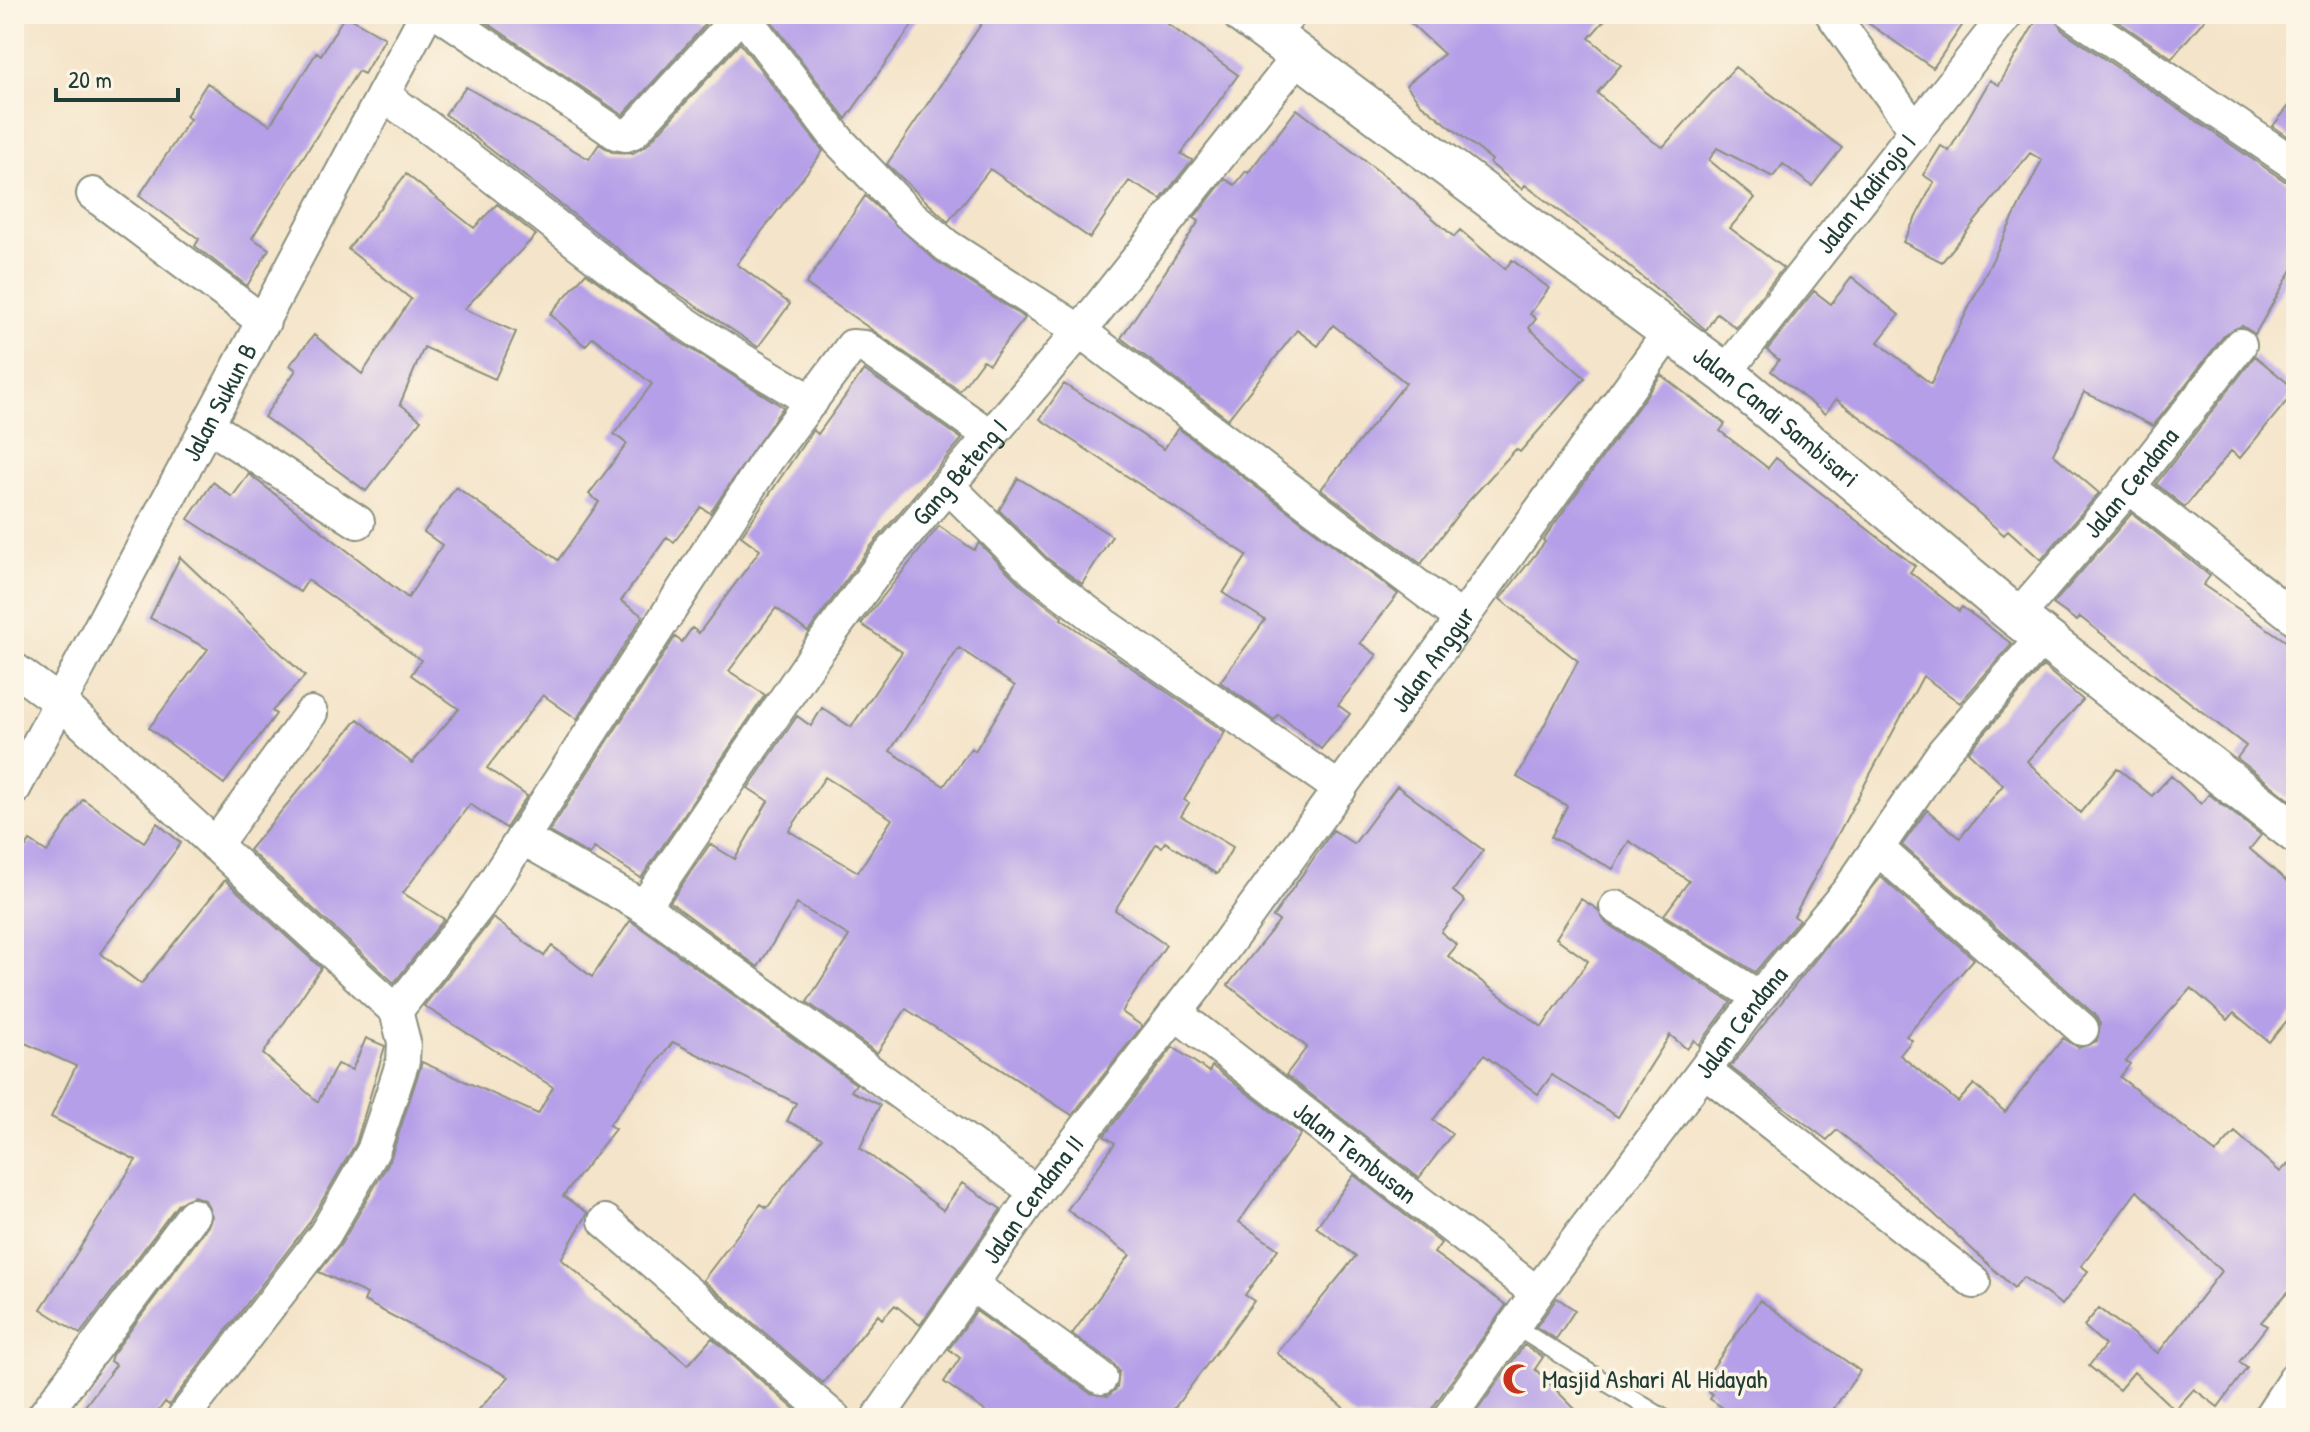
<svg xmlns="http://www.w3.org/2000/svg" width="2310" height="1432" font-family="'Patrick Hand',sans-serif">
  <rect width="100%" height="100%" fill="#fcf5e5"/>
  <filter id="ink" filterUnits="userSpaceOnUse"><feTurbulence type="fractalNoise" baseFrequency=".0125" numOctaves="2"/><feDisplacementMap in="SourceGraphic" scale="16" xChannelSelector="R" yChannelSelector="G"/><feConvolveMatrix kernelMatrix="1 2 1 2 8 2 1 2 1" color-interpolation-filters="sRGB"/></filter>
  <filter id="wash" filterUnits="userSpaceOnUse"><feTurbulence type="fractalNoise" baseFrequency=".006" numOctaves="4" result="noise"/><feDisplacementMap in="SourceGraphic" scale="32" xChannelSelector="R" yChannelSelector="G"/><feGaussianBlur stdDeviation="1.8" result="paint"/><feColorMatrix in="noise" values="0 0 0 0 0 0 0 0 0 0 0 0 0 0 0 0 0 1.4 0 .05"/><feComposite in="paint" operator="in"/></filter>
  <g filter="url(#wash)">
    <rect width="100%" height="100%" fill="#f4e4c9"/>
    <g id="blocks">
      <path fill="#b59fe8" fill-rule="evenodd" d="M 474,14 L 690,14 L 705,25 L 623,115 Z
        M 766,14 L 920,14 L 846,119 Z
        M 988,14 L 1154,14 L 1238,75 L 1181,154 L 1192,160 L 1161,199 L 1129,181 L 1090,238 L 990,169 L 948,222 L 887,164 Z
        M 1401,14 L 1610,14 L 1589,38 L 1621,65 L 1597,93 L 1654,142 L 1663,147 L 1735,67 L 1842,148 L 1812,186 L 1783,164 L 1773,177 L 1717,148 L 1709,160 L 1755,198 L 1730,228 L 1783,268 L 1736,328 L 1717,313 L 1706,330 L 1599,241 L 1525,185 L 1522,189 L 1490,163 L 1492,160 L 1420,103 L 1406,85 L 1444,54 Z
        M 1855,14 L 1970,14 L 1933,68 Z
        M 2040,14 L 2054,14 L 2062,30 L 2285,181 L 2296,184 L 2296,263 L 2255,334 L 2242,326 L 2226,333 L 2153,426 L 2084,392 L 2053,454 L 2099,493 L 2041,560 L 2008,530 L 2004,535 L 1925,466 L 1836,399 L 1825,414 L 1771,371 L 1779,360 L 1767,350 L 1814,291 L 1831,304 L 1852,277 L 1899,315 L 1878,342 L 1931,384 L 2042,160 L 2030,153 L 1942,262 L 1903,242 L 1934,182 L 1923,175 L 1941,146 L 1949,151 L 1990,80 L 1999,85 Z
        M 2107,14 L 2209,14 L 2172,58 Z
        M 345,15 L 385,38 L 364,74 L 358,71 L 252,238 L 269,249 L 247,286 L 195,246 L 199,239 L 139,196 L 190,119 L 186,116 L 207,83 L 270,125 L 317,52 L 321,55 Z
        M 740,43 L 823,151 L 737,264 L 790,304 L 758,347 L 660,282 L 445,114 L 466,87 L 589,159 L 599,144 L 612,152 L 633,153 L 647,145 Z
        M 2296,97 L 2296,142 L 2273,126 Z
        M 1297,109 L 1390,180 L 1454,237 L 1460,230 L 1505,269 L 1512,260 L 1549,288 L 1530,314 L 1536,319 L 1529,328 L 1585,378 L 1520,452 L 1516,449 L 1464,506 L 1421,564 L 1321,489 L 1406,383 L 1333,325 L 1318,346 L 1297,330 L 1228,419 L 1121,338 L 1199,221 L 1194,218 L 1225,179 L 1235,185 L 1246,171 L 1248,173 Z
        M 406,174 L 474,228 L 497,204 L 536,235 L 464,309 L 516,332 L 495,379 L 424,347 L 400,404 L 421,420 L 366,491 L 264,417 L 296,370 L 290,365 L 314,335 L 362,374 L 411,299 L 348,249 Z
        M 865,196 L 935,260 L 1025,318 L 989,364 L 983,360 L 960,391 L 806,284 Z
        M 586,273 L 678,341 L 783,407 L 710,513 L 701,507 L 674,542 L 667,537 L 621,601 L 643,616 L 577,719 L 543,695 L 487,768 L 527,796 L 506,828 L 470,804 L 403,893 L 444,919 L 394,983 L 249,850 L 358,719 L 412,763 L 459,709 L 411,675 L 421,660 L 308,580 L 300,592 L 188,519 L 213,482 L 232,497 L 249,474 L 408,598 L 442,545 L 424,532 L 456,487 L 558,560 L 599,502 L 589,494 L 627,444 L 614,434 L 652,384 L 593,337 L 585,346 L 550,314 Z
        M 2255,356 L 2296,390 L 2240,458 L 2231,451 L 2185,507 L 2156,484 Z
        M 864,370 L 962,439 L 871,546 L 808,632 L 776,608 L 729,671 L 765,695 L 641,878 L 594,848 L 590,855 L 549,832 L 675,637 L 682,642 L 692,628 L 699,633 L 760,550 L 741,536 L 813,430 L 818,434 Z
        M 1661,375 L 1725,424 L 1720,431 L 1768,468 L 1776,458 L 1915,566 L 1910,572 L 1959,611 L 1962,607 L 2012,644 L 1960,703 L 1923,676 L 1794,916 L 1799,920 L 1755,972 L 1664,915 L 1689,881 L 1629,841 L 1613,869 L 1551,837 L 1567,806 L 1517,777 L 1578,661 L 1500,599 L 1545,542 L 1543,540 Z
        M 1064,384 L 1164,449 L 1178,428 L 1398,594 L 1360,643 L 1377,655 L 1338,705 L 1350,714 L 1321,749 L 1278,714 L 1274,720 L 1220,682 L 1265,620 L 1223,593 L 1247,555 L 1040,419 Z
        M 1018,478 L 1112,536 L 1082,584 L 1047,558 L 999,510 Z
        M 2132,513 L 2210,576 L 2203,585 L 2296,648 L 2296,793 L 2290,800 L 2237,758 L 2246,746 L 2080,617 L 2077,621 L 2053,604 Z
        M 939,526 L 974,550 L 979,543 L 1022,586 L 1062,617 L 1061,619 L 1225,732 L 1184,800 L 1189,803 L 1181,816 L 1233,847 L 1217,874 L 1165,842 L 1162,847 L 1156,844 L 1115,910 L 1166,945 L 1122,1012 L 1142,1026 L 1072,1115 L 906,1009 L 877,1053 L 807,1002 L 849,936 L 797,904 L 758,967 L 670,902 L 710,844 L 735,859 L 768,801 L 748,788 L 797,716 L 811,726 L 822,708 L 851,727 L 902,652 L 861,624 ZM 959,648 L 1015,686 L 975,751 L 971,748 L 944,786 L 890,751 ZM 825,777 L 892,819 L 858,872 L 789,831 Z
        M 180,557 L 305,676 L 272,711 L 276,714 L 224,784 L 149,728 L 208,649 L 150,618 Z
        M 2043,666 L 2083,700 L 2027,761 L 2080,813 L 2117,768 L 2152,796 L 2171,776 L 2201,804 L 2209,794 L 2261,835 L 2250,849 L 2296,889 L 2296,1010 L 2269,1042 L 2234,1013 L 2228,1020 L 2191,988 L 2126,1061 L 2130,1064 L 2120,1077 L 2216,1153 L 2235,1132 L 2280,1172 L 2296,1156 L 2296,1283 L 2261,1322 L 2267,1326 L 2239,1362 L 2247,1368 L 2218,1407 L 2194,1389 L 2175,1410 L 2134,1372 L 2119,1390 L 2089,1366 L 2105,1345 L 2084,1326 L 2099,1308 L 2158,1353 L 2221,1271 L 2137,1191 L 2081,1266 L 2088,1271 L 2062,1305 L 2023,1277 L 2014,1288 L 1893,1176 L 1837,1130 L 1827,1140 L 1730,1067 L 1881,877 L 1974,959 L 1906,1036 L 1912,1040 L 1900,1055 L 1958,1102 L 1974,1084 L 2005,1112 L 2063,1038 L 2079,1048 L 2097,1041 L 2100,1024 L 2095,1015 L 1902,845 L 1927,810 L 1960,838 L 2003,785 L 1968,752 Z
        M 1397,786 L 1483,850 L 1453,891 L 1465,901 L 1441,932 L 1457,945 L 1448,956 L 1542,1027 L 1588,961 L 1556,938 L 1581,899 L 1597,909 L 1606,923 L 1731,1002 L 1699,1045 L 1694,1040 L 1687,1049 L 1670,1035 L 1618,1117 L 1552,1075 L 1538,1094 L 1484,1055 L 1433,1120 L 1452,1134 L 1419,1178 L 1286,1075 L 1307,1047 L 1228,985 L 1279,921 L 1273,917 L 1333,830 L 1354,844 Z
        M 83,799 L 144,842 L 157,823 L 181,843 L 100,953 L 141,984 L 225,880 L 321,968 L 263,1054 L 318,1102 L 337,1064 L 352,1070 L 366,1038 L 385,1046 L 356,1143 L 309,1223 L 169,1405 L 165,1402 L 153,1418 L 76,1418 L 116,1365 L 110,1361 L 112,1355 L 208,1226 L 212,1216 L 205,1200 L 194,1196 L 178,1204 L 80,1334 L 41,1309 L 136,1160 L 51,1117 L 76,1066 L 14,1038 L 14,865 L 30,841 L 47,852 Z
        M 493,918 L 544,956 L 552,946 L 592,977 L 630,921 L 634,923 L 856,1084 L 851,1091 L 880,1105 L 860,1148 L 943,1210 L 962,1183 L 1001,1209 L 920,1325 L 895,1305 L 882,1319 L 878,1315 L 823,1383 L 703,1280 L 761,1204 L 767,1208 L 822,1138 L 787,1121 L 796,1103 L 673,1042 L 609,1125 L 615,1129 L 563,1196 L 588,1213 L 561,1259 L 688,1365 L 712,1338 L 799,1413 L 794,1418 L 471,1418 L 509,1377 L 364,1301 L 367,1294 L 319,1272 L 341,1244 L 390,1160 L 422,1062 L 538,1114 L 553,1087 L 424,1006 Z
        M 1173,1047 L 1209,1072 L 1212,1066 L 1301,1134 L 1239,1222 L 1278,1249 L 1245,1295 L 1254,1301 L 1167,1418 L 995,1418 L 944,1382 L 960,1358 L 949,1349 L 976,1311 L 1090,1393 L 1108,1396 L 1117,1388 L 1119,1371 L 1113,1363 L 1072,1334 L 1130,1255 L 1067,1210 L 1115,1143 L 1104,1136 Z
        M 1354,1175 L 1441,1243 L 1434,1253 L 1506,1305 L 1433,1407 L 1430,1418 L 1356,1418 L 1277,1353 L 1356,1256 L 1316,1227 Z
        M 1557,1298 L 1575,1310 L 1556,1339 L 1536,1327 Z
        M 1760,1300 L 1860,1371 L 1827,1418 L 1738,1418 L 1710,1399 L 1713,1394 L 1700,1386 Z
        M 1524,1345 L 1543,1357 L 1535,1369 L 1584,1418 L 1472,1418 Z"/>
    </g>
  </g>
  <g filter="url(#ink)">
    <use href="#blocks" fill-opacity="0" stroke="#8a907e" stroke-width="2"/>
    <g fill="none" stroke-linecap="round" stroke-linejoin="round">
      <defs>
        <path id="service" d="M 1514,1326 L 1664,1418"/>
        <g id="minor">
          <path d="M 440,14 L 616,133 L 626,135 L 633,132 L 741,14"/>
          <path d="M 742,14 L 839,141 L 908,213 L 947,246 L 1080,331 L 1462,619"/>
          <path d="M 1832,14 L 1916,131"/>
          <path d="M 2073,14 L 2296,165"/>
          <path d="M 1271,35 L 1290,14"/>
          <path d="M 383,95 C 475,159 559,231 649,297 C 701,336 756,369 812,401"/>
          <path d="M 93,194 L 264,322"/>
          <path id="s1" d="M 1725,373 L 2007,14"/>
          <path d="M 209,426 L 358,522"/>
          <path d="M 948,486 L 1035,572 L 1106,626 L 1340,789"/>
          <path d="M 2129,487 L 2296,619"/>
          <path id="s2" d="M 2017,617 L 2129,487 L 2240,345"/>
          <path d="M 14,669 L 62,704 L 396,1011 L 404,1042 L 403,1061 L 373,1151 L 325,1234 L 183,1418"/>
          <path id="s3" d="M 14,789 L 426,14"/>
          <path d="M 522,838 L 644,907 L 1036,1192"/>
          <path d="M 215,845 L 311,713"/>
          <path d="M 1877,848 L 2082,1029"/>
          <path id="s4" d="M 644,907 L 819,649 L 886,558 L 1080,331 L 1299,56"/>
          <path d="M 1616,907 L 1759,997"/>
          <path d="M 396,1011 L 479,905 L 767,460 L 852,346 L 865,347 L 989,435"/>
          <path id="s5" d="M 1175,1013 L 1537,1293"/>
          <path d="M 1706,1072 L 1974,1282"/>
          <path d="M 605,1221 L 834,1418"/>
          <path d="M 972,1285 L 1101,1378"/>
          <path d="M 42,1418 L 193,1215"/>
          <path id="s6" d="M 878,1418 L 1036,1192 L 1196,987 L 1670,331"/>
          <path id="s7" d="M 1449,1418 L 1537,1293 L 1759,997 L 1848,891 L 1944,751 L 2043,637"/>
          <path d="M 2269,1418 L 2296,1377"/>
        </g>
        <g id="tertiary">
          <path id="s8" d="M 1243,14 L 1725,373 L 2017,617 L 2296,833"/>
        </g>
      </defs>
      <use href="#service" stroke="#8a907e" stroke-width="20"/>
      <use href="#minor" stroke="#8a907e" stroke-width="36"/>
      <use href="#tertiary" stroke="#8a907e" stroke-width="44"/>
      <use href="#service" stroke="#fff" stroke-width="16"/>
      <use href="#minor" stroke="#fff" stroke-width="32"/>
      <use href="#tertiary" stroke="#fff" stroke-width="40"/>
    </g>
  </g>
  <defs>
    <symbol id="mosque-bare" viewBox="-9 -9 18 18"><path d="M3.5-4.9A6 6 0 1 0 3.5 4.9A5 5 0 1 1 3.5-4.9Z" fill="#c8321e" stroke="#fcf5e5" stroke-width="2.5" paint-order="stroke"/></symbol>
  </defs>
  <g fill-rule="evenodd">
    <use href="#mosque-bare" x="1496" y="1357" width="44" height="44"/>
  </g>
  <g text-anchor="middle" stroke-width="7" stroke-linejoin="round" paint-order="stroke">
    <g font-size="26" fill="#1f3d34" stroke="#fcf5e5">
      <text dy="9" stroke="none"><textPath href="#s1" startOffset="228">Jalan Kadirojo I</textPath></text>
      <text dy="9" stroke="none"><textPath href="#s3" startOffset="438">Jalan Sukun B</textPath></text>
      <text dy="9" stroke="none"><textPath href="#s8" startOffset="668">Jalan Candi Sambisari</textPath></text>
      <text dy="9" stroke="none"><textPath href="#s4" startOffset="538">Gang Beteng I</textPath></text>
      <text dy="9" stroke="none"><textPath href="#s2" startOffset="176">Jalan Cendana</textPath></text>
      <text dy="9" stroke="none"><textPath href="#s6" startOffset="940">Jalan Anggur</textPath></text>
      <text dy="9" stroke="none"><textPath href="#s7" startOffset="492">Jalan Cendana</textPath></text>
      <text dy="9" stroke="none"><textPath href="#s5" startOffset="228">Jalan Tembusan</textPath></text>
      <text dy="9" stroke="none"><textPath href="#s6" startOffset="268">Jalan Cendana II</textPath></text>
    </g>
    <g font-size="26" fill="#1f3d34" stroke="#fcf5e5" text-anchor="start">
      <text x="1542" y="1388">Masjid Ashari Al Hidayah</text>
    </g>
  </g>
  <rect width="2310" height="1432" fill="none" stroke="#fcf5e5" stroke-width="48"/>
  <path d="M56 88v12h122v-12" fill="none" stroke="#1f3d34" stroke-width="4"/>
  <text x="68" y="88" font-size="24" fill="#1f3d34" stroke="#fcf5e5" stroke-width="6" paint-order="stroke">20 m</text>
</svg>
